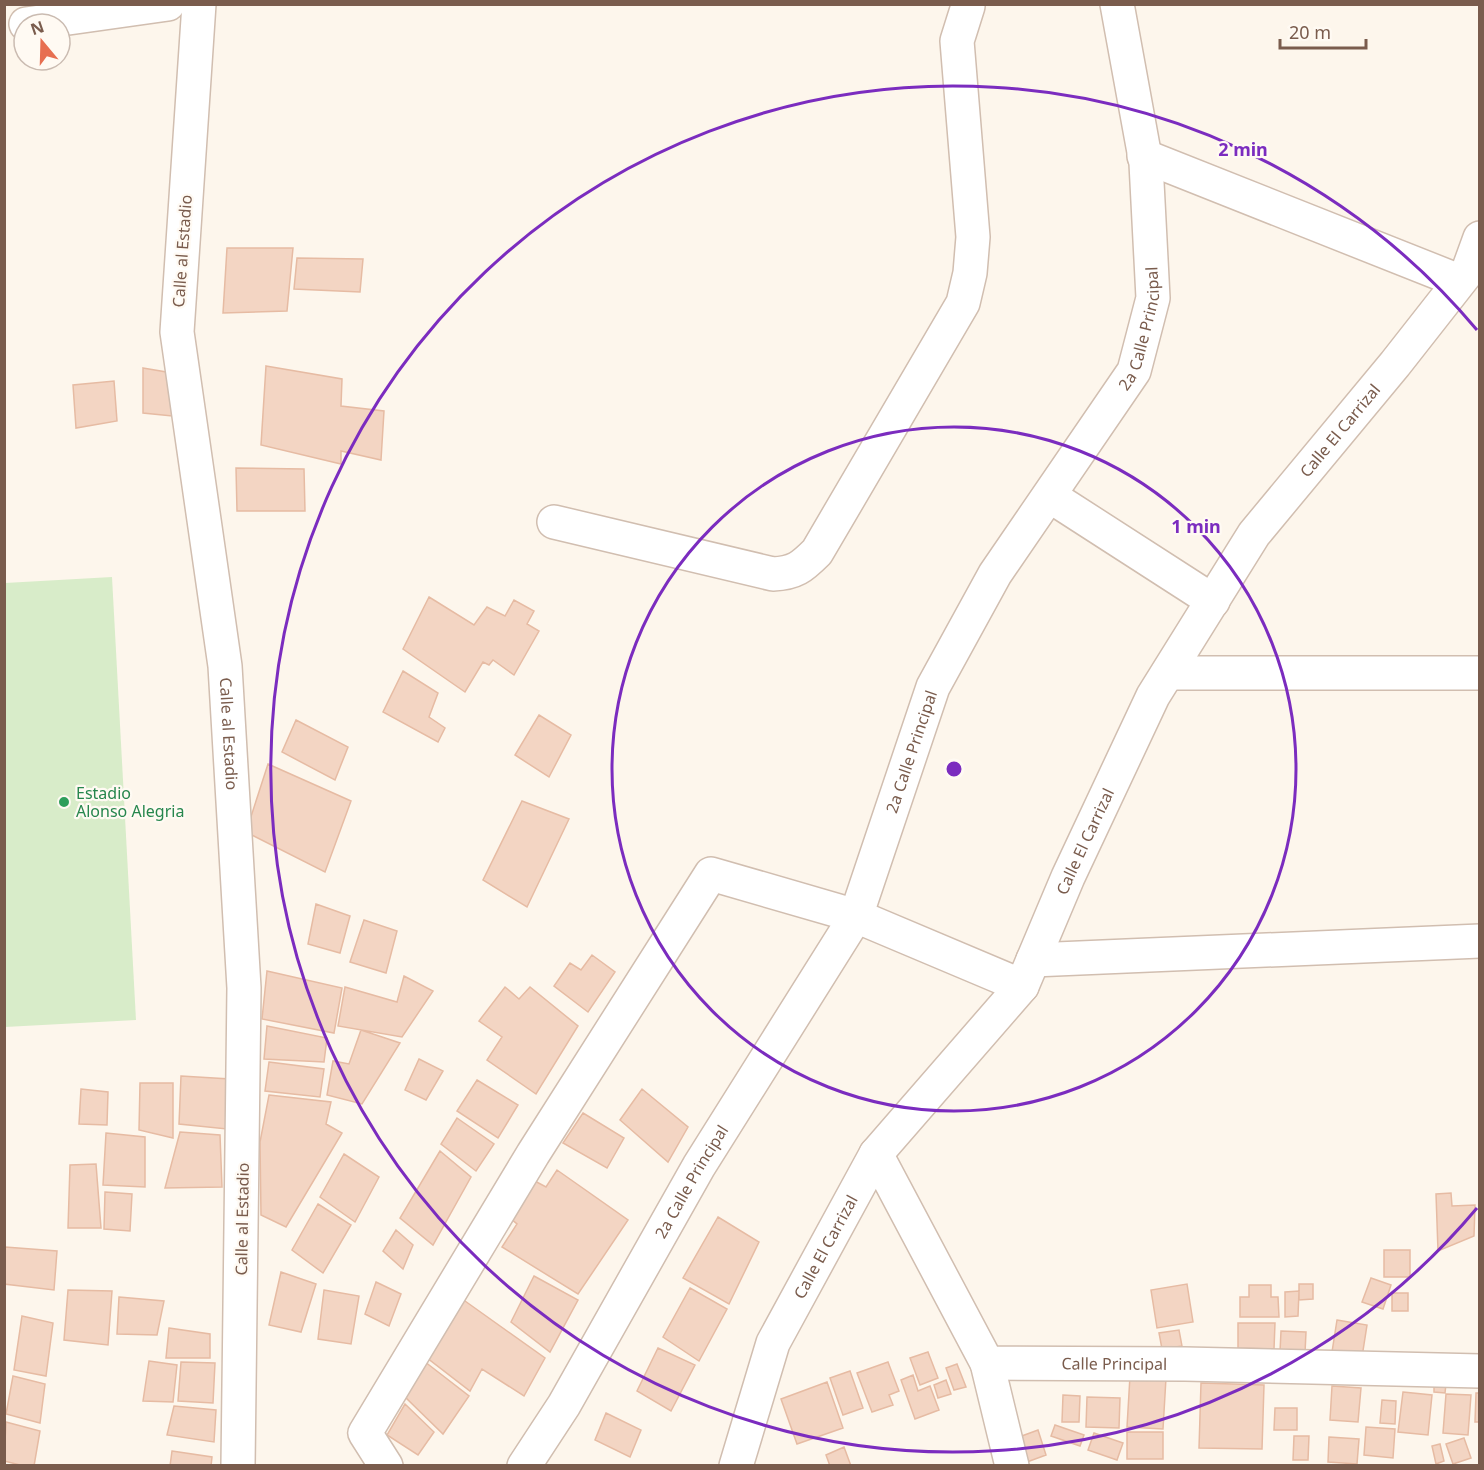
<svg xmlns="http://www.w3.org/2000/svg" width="1484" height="1470" font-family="'Noto Sans',sans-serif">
  <rect width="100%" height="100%" fill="#fdf6ec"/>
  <path fill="#d8ecc9" d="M 112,577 L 136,1020 L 5,1027 L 5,583 Z"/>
  <path fill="#f3d5c3" stroke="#e6bba3" stroke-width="1.5" d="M 227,248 L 293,248 L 287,311 L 223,313 Z
    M 297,258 L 363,259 L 360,292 L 294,289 Z
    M 266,366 L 342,379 L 341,406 L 384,411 L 381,460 L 341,451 L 341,464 L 261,445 Z
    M 143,368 L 178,374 L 182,417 L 143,413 Z
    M 114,381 L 117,421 L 76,428 L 73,385 Z
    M 236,468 L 304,469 L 305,511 L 237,511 Z
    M 429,597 L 474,625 L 487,607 L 505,616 L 514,600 L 534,611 L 527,624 L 539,631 L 514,675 L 493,660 L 489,665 L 483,662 L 465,692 L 403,649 Z
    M 403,671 L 438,693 L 429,717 L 445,728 L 438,742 L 383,712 Z
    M 539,715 L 571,735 L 549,777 L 515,755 Z
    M 296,720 L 348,747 L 335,780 L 282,752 Z
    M 268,764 L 351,801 L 325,872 L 246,832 Z
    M 522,801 L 569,819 L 527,907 L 483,880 Z
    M 316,904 L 350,916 L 340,953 L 308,944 Z
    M 364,920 L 397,931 L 386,973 L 350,962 Z
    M 592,955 L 615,972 L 588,1012 L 554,986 L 570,963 L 581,970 Z
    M 267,971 L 342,988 L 334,1033 L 262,1019 Z
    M 404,976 L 433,991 L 402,1037 L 338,1026 L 345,987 L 397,1002 Z
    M 505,987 L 519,999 L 530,987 L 578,1026 L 536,1094 L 487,1060 L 502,1037 L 479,1021 Z
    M 267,1026 L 327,1038 L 324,1062 L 264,1059 Z
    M 361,1030 L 400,1043 L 362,1104 L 327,1095 L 333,1061 L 349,1064 Z
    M 419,1059 L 443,1071 L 426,1100 L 405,1090 Z
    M 269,1062 L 324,1069 L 320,1097 L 265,1091 Z
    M 181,1076 L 230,1079 L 227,1129 L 179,1124 Z
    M 477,1080 L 518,1105 L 498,1138 L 457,1111 Z
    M 140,1083 L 173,1083 L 173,1138 L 139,1130 Z
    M 81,1089 L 108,1092 L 107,1125 L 79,1124 Z
    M 642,1089 L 688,1127 L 668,1162 L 620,1120 Z
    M 269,1095 L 331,1102 L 326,1124 L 342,1133 L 286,1227 L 261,1215 L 260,1142 Z
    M 583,1113 L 624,1138 L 607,1168 L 563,1143 Z
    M 457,1118 L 494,1144 L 476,1171 L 441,1144 Z
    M 180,1132 L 220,1135 L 222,1187 L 165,1188 Z
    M 106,1133 L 145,1137 L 145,1187 L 103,1185 Z
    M 440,1151 L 471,1177 L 433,1245 L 400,1218 Z
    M 344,1154 L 379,1177 L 355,1222 L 320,1197 Z
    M 96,1164 L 101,1228 L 68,1228 L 70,1165 Z
    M 557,1170 L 628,1220 L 578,1294 L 502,1247 L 517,1224 L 509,1217 L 533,1180 L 546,1187 Z
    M 105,1192 L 132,1194 L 130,1231 L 104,1229 Z
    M 1451,1193 L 1452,1206 L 1475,1205 L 1474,1236 L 1438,1251 L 1436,1194 Z
    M 318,1204 L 351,1225 L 323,1273 L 292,1250 Z
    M 718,1217 L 759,1242 L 729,1304 L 683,1278 Z
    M 396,1230 L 413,1245 L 403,1269 L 383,1251 Z
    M 5,1247 L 57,1251 L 54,1290 L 4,1284 Z
    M 1384,1250 L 1410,1250 L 1410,1277 L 1384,1277 Z
    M 281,1272 L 316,1284 L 301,1332 L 269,1325 Z
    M 534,1276 L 578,1300 L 550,1352 L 511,1322 Z
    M 1371,1278 L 1391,1285 L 1383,1309 L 1362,1302 Z
    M 376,1282 L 401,1294 L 389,1326 L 365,1314 Z
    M 1187,1284 L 1193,1322 L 1157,1328 L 1151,1290 Z
    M 1299,1284 L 1313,1284 L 1313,1299 L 1299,1300 Z
    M 1249,1285 L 1271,1285 L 1271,1297 L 1278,1297 L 1279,1317 L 1240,1317 L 1240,1297 L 1249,1297 Z
    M 690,1288 L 727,1309 L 699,1361 L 663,1337 Z
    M 68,1290 L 112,1291 L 108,1345 L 64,1340 Z
    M 324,1290 L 359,1296 L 351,1344 L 318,1339 Z
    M 1299,1291 L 1298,1316 L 1285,1317 L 1285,1292 Z
    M 1392,1293 L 1408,1293 L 1408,1311 L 1392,1311 Z
    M 458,1296 L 545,1358 L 524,1396 L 482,1369 L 470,1391 L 422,1354 Z
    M 119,1297 L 164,1301 L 157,1335 L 117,1334 Z
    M 22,1316 L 53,1323 L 46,1376 L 14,1370 Z
    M 1337,1320 L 1367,1325 L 1362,1357 L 1332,1352 Z
    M 1238,1323 L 1275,1323 L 1274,1349 L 1238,1348 Z
    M 169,1328 L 210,1334 L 210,1358 L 166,1358 Z
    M 1179,1330 L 1182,1346 L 1162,1349 L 1159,1333 Z
    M 1281,1331 L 1306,1332 L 1305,1353 L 1280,1352 Z
    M 658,1348 L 695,1365 L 671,1411 L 637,1391 Z
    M 928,1352 L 938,1378 L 920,1385 L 910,1358 Z
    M 420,1358 L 469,1396 L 443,1434 L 401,1393 Z
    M 149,1361 L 177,1365 L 173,1402 L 143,1401 Z
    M 181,1362 L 215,1363 L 213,1403 L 178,1401 Z
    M 888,1362 L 899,1391 L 889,1395 L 893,1405 L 872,1412 L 857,1373 Z
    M 957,1364 L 966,1387 L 954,1390 L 946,1368 Z
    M 850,1371 L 863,1408 L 843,1415 L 830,1378 Z
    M 913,1375 L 918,1391 L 930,1386 L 939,1410 L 915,1419 L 901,1380 Z
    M 13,1376 L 45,1384 L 40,1423 L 6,1414 Z
    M 1130,1376 L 1166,1378 L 1163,1429 L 1127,1427 Z
    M 946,1380 L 951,1394 L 938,1398 L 934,1385 Z
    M 827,1382 L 843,1428 L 797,1444 L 781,1399 Z
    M 1201,1383 L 1264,1385 L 1262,1449 L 1199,1448 Z
    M 1434,1384 L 1446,1384 L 1445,1393 L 1434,1392 Z
    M 1332,1386 L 1361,1388 L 1358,1422 L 1330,1420 Z
    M 1403,1392 L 1432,1395 L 1428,1435 L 1398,1432 Z
    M 1476,1393 L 1480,1393 L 1480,1422 L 1475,1422 Z
    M 1446,1394 L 1471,1395 L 1468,1435 L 1443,1433 Z
    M 1063,1395 L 1080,1396 L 1079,1422 L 1062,1422 Z
    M 1087,1397 L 1120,1398 L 1119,1428 L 1086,1427 Z
    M 1382,1400 L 1396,1401 L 1395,1424 L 1380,1423 Z
    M 405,1404 L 434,1432 L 418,1455 L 387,1435 Z
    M 174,1406 L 216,1410 L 214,1442 L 167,1435 Z
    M 1275,1408 L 1297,1408 L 1297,1430 L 1274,1430 Z
    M 606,1413 L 641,1430 L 630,1457 L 595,1440 Z
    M 6,1422 L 40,1431 L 34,1466 L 24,1466 L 4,1461 Z
    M 1055,1425 L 1084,1435 L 1080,1446 L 1051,1436 Z
    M 1366,1427 L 1395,1429 L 1393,1458 L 1364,1455 Z
    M 1038,1430 L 1046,1455 L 1027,1462 L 1019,1437 Z
    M 1127,1432 L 1163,1432 L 1163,1459 L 1127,1459 Z
    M 1094,1433 L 1123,1443 L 1117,1460 L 1088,1450 Z
    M 1294,1436 L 1309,1436 L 1308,1460 L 1293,1460 Z
    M 1329,1437 L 1359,1439 L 1357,1464 L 1328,1462 Z
    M 1464,1438 L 1471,1458 L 1453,1464 L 1446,1444 Z
    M 1440,1444 L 1444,1461 L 1436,1464 L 1432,1446 Z
    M 844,1447 L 851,1466 L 830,1466 L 826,1455 Z
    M 172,1451 L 212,1457 L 211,1466 L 170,1466 Z"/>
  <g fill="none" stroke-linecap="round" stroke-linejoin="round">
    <defs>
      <g id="minor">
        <path id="s1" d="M 199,4 L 177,332 L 225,666 L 244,988 L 238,1466"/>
        <path d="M 26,24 L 168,4"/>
        <path d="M 1144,156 L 1459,281"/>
        <path d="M 1050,496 L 1213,601"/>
        <path d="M 554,522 L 773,574 C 795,573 802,567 817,552 L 963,303 L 970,273 L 973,237 L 957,41 L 968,6"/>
        <path d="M 1168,673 L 1480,673"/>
        <path d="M 1033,960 L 1480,941"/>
        <path id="s2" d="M 876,1154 L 987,1363 L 1185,1364 L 1480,1371"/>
        <path d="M 987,1363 L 1012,1466"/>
        <path d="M 386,1466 L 365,1433 L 533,1154 L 711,874 L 856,916 L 1022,986"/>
        <path id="s3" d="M 524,1466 L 564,1405 L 699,1166 L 856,916 L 933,687 L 995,574 L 1134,371 L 1153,298 L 1146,163 L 1117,4"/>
        <path id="s4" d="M 736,1466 L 773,1343 L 876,1154 L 1022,986 L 1068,877 L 1153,696 L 1254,534 L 1395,364 L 1468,271 L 1480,238"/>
      </g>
    </defs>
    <use href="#minor" stroke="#d1beb0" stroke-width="36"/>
    <use href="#minor" stroke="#fff" stroke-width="33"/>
  </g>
  <g fill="none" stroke="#7b2cbf" stroke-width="3">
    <circle cx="954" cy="769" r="342"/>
    <path d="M1477 1208A683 683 0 1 1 1477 330"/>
  </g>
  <circle fill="#2e9e5b" stroke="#fffaf3" stroke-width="2" cx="64" cy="802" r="6"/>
  <g text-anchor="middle" stroke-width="4.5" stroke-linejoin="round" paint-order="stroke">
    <g font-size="16" fill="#7a5c4d" stroke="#fffaf3">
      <text transform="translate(182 251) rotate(-86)" y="6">Calle al Estadio</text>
      <text dy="6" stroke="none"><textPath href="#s3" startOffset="1302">2a Calle Principal</textPath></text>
      <text dy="6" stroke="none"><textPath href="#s4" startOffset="1210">Calle El Carrizal</textPath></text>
      <text dy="6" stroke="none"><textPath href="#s1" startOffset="734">Calle al Estadio</textPath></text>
      <text dy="6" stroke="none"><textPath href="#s3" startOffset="816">2a Calle Principal</textPath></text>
      <text dy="6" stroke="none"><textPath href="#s4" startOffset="724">Calle El Carrizal</textPath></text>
      <text dy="6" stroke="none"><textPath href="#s3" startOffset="330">2a Calle Principal</textPath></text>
      <text transform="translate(242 1219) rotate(-89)" y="6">Calle al Estadio</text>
      <text dy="6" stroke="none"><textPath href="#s4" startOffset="238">Calle El Carrizal</textPath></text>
      <text dy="6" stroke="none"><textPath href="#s2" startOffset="364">Calle Principal</textPath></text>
    </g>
    <g font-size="16" fill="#27864d" stroke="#fffaf3" text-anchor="start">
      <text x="76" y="799">Estadio<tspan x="76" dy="18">Alonso Alegria</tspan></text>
    </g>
  </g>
  <circle cx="954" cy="769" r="9" fill="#7b2cbf" stroke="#fffaf3" stroke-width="3"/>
  <g font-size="18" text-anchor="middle" font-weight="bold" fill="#7b2cbf" stroke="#fffaf3" stroke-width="4.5" stroke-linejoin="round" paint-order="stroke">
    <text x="1243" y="156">2 min</text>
    <text x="1196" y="533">1 min</text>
  </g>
  <rect width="1484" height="1470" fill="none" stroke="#7a5c4d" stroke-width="12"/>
  <g transform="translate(42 42) rotate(341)"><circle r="28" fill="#fffaf3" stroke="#cabbb1" stroke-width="1.5"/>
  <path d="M0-4.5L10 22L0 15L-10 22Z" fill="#e76f51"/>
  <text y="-9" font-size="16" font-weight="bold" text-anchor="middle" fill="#7a5c4d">N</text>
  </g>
  <path d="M1280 39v9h86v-9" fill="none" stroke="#7a5c4d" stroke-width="3"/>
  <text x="1289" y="39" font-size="18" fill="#7a5c4d" stroke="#fffaf3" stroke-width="4.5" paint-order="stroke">20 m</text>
</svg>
